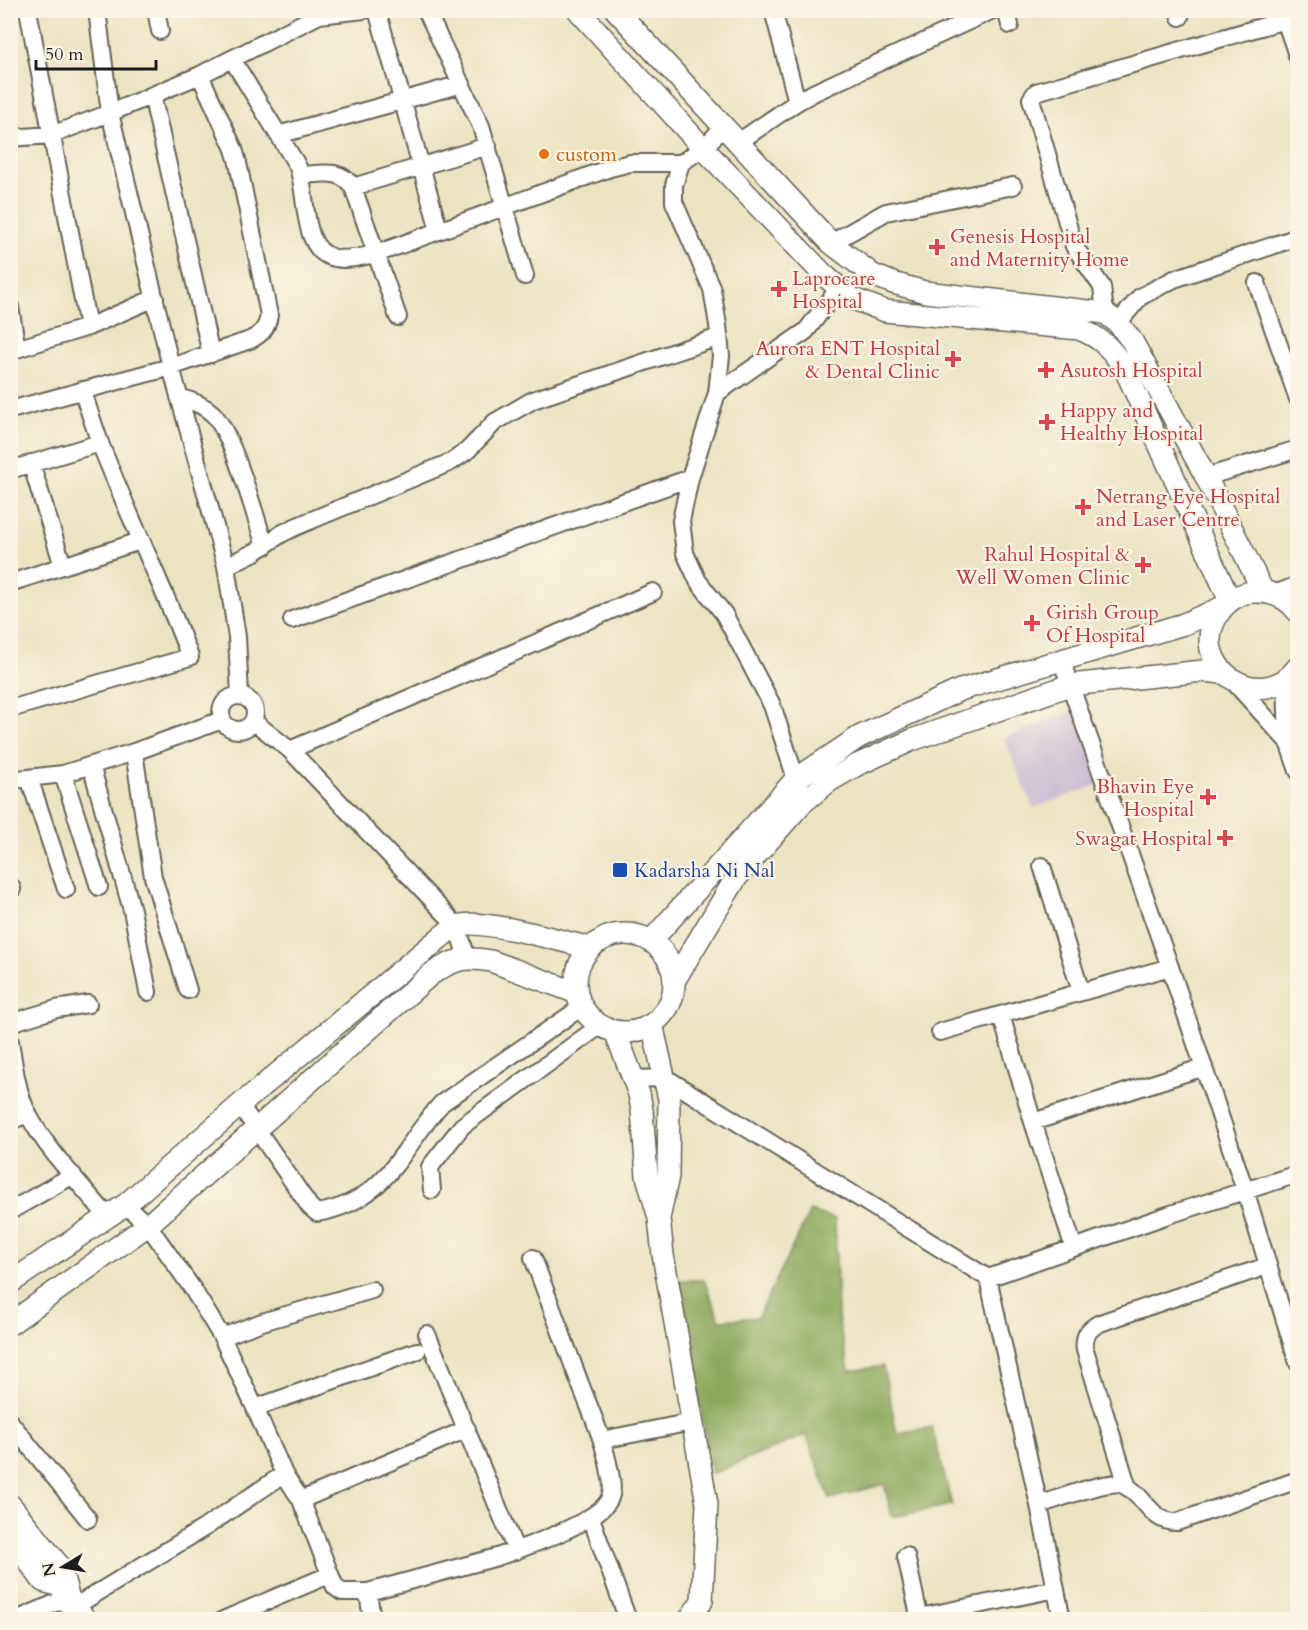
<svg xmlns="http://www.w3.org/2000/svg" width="1308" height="1630" font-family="Cardo,serif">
  <rect width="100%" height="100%" fill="#fcf5e5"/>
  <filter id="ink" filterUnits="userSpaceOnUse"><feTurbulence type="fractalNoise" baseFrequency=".0167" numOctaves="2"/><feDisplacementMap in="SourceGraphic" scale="12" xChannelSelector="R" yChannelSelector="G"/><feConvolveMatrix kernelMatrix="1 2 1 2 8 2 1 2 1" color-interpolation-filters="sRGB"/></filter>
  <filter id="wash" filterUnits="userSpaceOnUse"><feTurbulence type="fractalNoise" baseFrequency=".008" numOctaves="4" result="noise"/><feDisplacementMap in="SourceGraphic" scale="24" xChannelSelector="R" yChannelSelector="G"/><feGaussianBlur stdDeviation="1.35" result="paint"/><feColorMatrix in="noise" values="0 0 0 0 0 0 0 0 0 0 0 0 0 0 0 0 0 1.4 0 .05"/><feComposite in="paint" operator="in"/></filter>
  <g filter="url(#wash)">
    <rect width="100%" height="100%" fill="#ece3c3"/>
    <path fill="#ccbed3" d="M 1078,709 L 1103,783 L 1033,808 L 1004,738 Z"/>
    <path fill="#8aa75a" stroke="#53623b" stroke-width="1.5" d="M 810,1211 L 835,1219 L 838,1318 L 849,1371 L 883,1366 L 897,1433 L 932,1427 L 952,1505 L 892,1517 L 884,1484 L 830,1499 L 806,1435 L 712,1474 L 678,1280 L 704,1280 L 720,1320 L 758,1317 Z"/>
  </g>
  <g filter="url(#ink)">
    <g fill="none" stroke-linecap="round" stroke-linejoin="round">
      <defs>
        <path id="minor" d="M 28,10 L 88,327
          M 97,10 L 110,113 L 171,367 L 226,566 L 237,637 L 240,695
          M 156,10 L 160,31
          M 377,10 L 439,230
          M 426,10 L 481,126 L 525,276
          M 773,10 L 797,102
          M 1006,10 L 1010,25
          M 1178,10 L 1180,17
          M 232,59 L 297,165 C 309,192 299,251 335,258 C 348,261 363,256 376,254 L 610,168 L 630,163 L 681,163
          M 152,95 L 211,354
          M 724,127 L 703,148 L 681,163 L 674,185 L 674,202 L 712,289 L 718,325 L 721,356 L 717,393 L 690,478 L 681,521 L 685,553 L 698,581 L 724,614 L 772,705 L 796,779 L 801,787
          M 278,135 L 462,84
          M 10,138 L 51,135 L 110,113 L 200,75 L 319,15 L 364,10
          M 737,143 L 797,102 L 815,92 L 993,10
          M 302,175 C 322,174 340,168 353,187 L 398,317
          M 353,187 L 488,146
          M 831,243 L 886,212 L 1013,186
          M 1257,283 L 1298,399
          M 10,307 L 17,349
          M 1105,313 L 1102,287 L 1074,246 L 1031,99 L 1036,92 L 1285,20 L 1298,58
          M 1118,323 L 1140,297 L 1174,279 L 1298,237
          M 10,351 L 88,327 L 155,298
          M 717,393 L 806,331 L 839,288
          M 179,397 C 191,401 202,404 212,413 C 233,433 255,516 265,546
          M 10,410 L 171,367 L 250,340 C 262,334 267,328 269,315 L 238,163 L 234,149 L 200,75
          M 31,463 L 63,566
          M 10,470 L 100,443 L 82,390
          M 1206,477 L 1298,449
          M 226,566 L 255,552 L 281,534 L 295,527 L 451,462 L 467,451 L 495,422 L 533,400 L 719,337
          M 10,583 L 140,541
          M 1274,594 L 1298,585
          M 292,620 L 690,478
          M 1061,659 L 1170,967 L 1245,1190 L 1298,1363
          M 1286,680 L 1288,742 L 1298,771
          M 1233,681 L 1288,742
          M221 713a17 17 0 1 1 34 0a17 17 0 1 1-34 0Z
          M 10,709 L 190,657 C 163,585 128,515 100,443
          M 253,721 L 290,750 L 457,926 L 467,958
          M 290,750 L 653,592
          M 134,752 L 153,877 L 188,990
          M 91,765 L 132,910 L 148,992
          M 63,774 L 99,887
          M 29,778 L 66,889
          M 10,780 L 63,774 L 134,752 L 222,720
          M 1042,866 L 1081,992
          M 10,885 L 12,889
          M 1001,1015 L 1033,1122 L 1074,1248
          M 10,1023 L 56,1009 L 88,1004
          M 940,1032 L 1170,967
          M 10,1041 C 14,1066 17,1092 28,1114 C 45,1148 83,1187 108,1217
          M 633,1079 L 666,1078 L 988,1278 L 1168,1215 L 1298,1174
          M 240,1105 L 310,1207 L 317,1213 C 388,1201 400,1149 442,1103 L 582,1007
          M 10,1121 L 28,1114
          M 1033,1122 L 1204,1067
          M 432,1190 L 430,1167 L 462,1126 L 601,1025
          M 125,1205 L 148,1225 L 192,1288 L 222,1337 L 255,1408 L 417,1351
          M 10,1211 L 73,1175
          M 988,1278 L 1039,1505 L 1062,1620
          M 427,1334 L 516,1551
          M 222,1337 L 262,1322 L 372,1290
          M 255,1408 L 284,1474 L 301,1500 L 335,1587 L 342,1592 L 368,1592 L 497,1557 C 523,1548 596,1523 609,1500 C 613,1492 612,1481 610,1473 C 605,1443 592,1414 581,1386 C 565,1344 549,1301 533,1258
          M 10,1422 L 88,1519
          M 602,1440 L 692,1422
          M 1128,1488 L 1085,1350 C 1083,1336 1088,1329 1100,1323 L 1267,1266
          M 301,1500 L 467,1429
          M 1039,1505 C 1055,1500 1106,1480 1121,1484 C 1144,1491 1149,1523 1177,1522 L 1298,1480
          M 591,1518 L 628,1620
          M 906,1556 L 920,1620
          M 368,1592 L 372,1620
          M 74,1607 L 204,1528 L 284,1474
          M 920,1617 L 1056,1589
          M 16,1620 L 67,1598
          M 223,1620 L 329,1575"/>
        <path id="tertiary" d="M 578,10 L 703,148 L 824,275 L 851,298 L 885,311 L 1079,329 C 1102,338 1110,348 1124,367 L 1230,601
          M 616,10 L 831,243 L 873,275 L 893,283 L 925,292 L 1105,313 L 1118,323 L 1132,341 L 1206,477 L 1263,591
          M 1298,612 C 1287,597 1271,591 1253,592 C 1239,593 1226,602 1219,613 C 1184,664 1260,718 1298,667
          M576 983a49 49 0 1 1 98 0a49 49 0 1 1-98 0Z
          M 651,941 L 796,779 L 859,737 L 960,690 L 1184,624 L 1223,607
          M 674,981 L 736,878 L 801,804 L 828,782 L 857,765 L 912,740 L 1070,685 L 1203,671 L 1223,673
          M 652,1024 L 669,1099 L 668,1176 L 660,1214
          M 615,1031 L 639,1094 L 642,1110 L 647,1176 L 659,1218 L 663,1255 L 707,1504 L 702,1601 L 689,1620
          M 10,1283 L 125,1205 L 240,1105 L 441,937 C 446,933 452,928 457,926 C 478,917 565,942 590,948
          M 10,1324 L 148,1225 L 430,975 C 452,960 464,956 491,961 L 577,993"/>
        <path id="secondary" d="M 10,1507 L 59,1568 L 67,1598 L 84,1620
          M 10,1533 L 44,1580 L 63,1585"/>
      </defs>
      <use href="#minor" stroke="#656256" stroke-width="20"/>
      <use href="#tertiary" stroke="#656256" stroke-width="24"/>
      <use href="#secondary" stroke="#656256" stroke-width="27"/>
      <use href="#minor" stroke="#fff" stroke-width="16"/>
      <use href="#tertiary" stroke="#fff" stroke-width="21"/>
      <use href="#secondary" stroke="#fff" stroke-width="24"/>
    </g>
  </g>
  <circle fill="#e8710a" stroke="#fcf5e5" stroke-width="2" cx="544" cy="154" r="6"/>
  <g fill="#e0444e" stroke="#fcf5e5" stroke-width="2">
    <path d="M934 238h6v6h6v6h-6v6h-6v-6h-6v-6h6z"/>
    <path d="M776 280h6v6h6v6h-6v6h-6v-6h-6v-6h6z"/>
    <path d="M950 350h6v6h6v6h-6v6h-6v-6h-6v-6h6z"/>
    <path d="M1043 361h6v6h6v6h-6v6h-6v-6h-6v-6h6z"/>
    <path d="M1044 413h6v6h6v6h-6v6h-6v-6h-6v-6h6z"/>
    <path d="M1080 498h6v6h6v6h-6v6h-6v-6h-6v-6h6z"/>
    <path d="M1140 556h6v6h6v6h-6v6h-6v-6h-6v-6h6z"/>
    <path d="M1029 614h6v6h6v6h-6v6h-6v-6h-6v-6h6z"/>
    <path d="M1205 788h6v6h6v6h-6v6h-6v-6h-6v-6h6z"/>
    <path d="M1222 829h6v6h6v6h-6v6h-6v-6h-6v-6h6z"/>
  </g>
  <rect fill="#1a4fb4" stroke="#fcf5e5" stroke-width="2" x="612" y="862" width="16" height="16" rx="3"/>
  <g text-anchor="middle" stroke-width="4.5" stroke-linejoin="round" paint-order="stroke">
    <g font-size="20" fill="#c56008" stroke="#fcf5e5" text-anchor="start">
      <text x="556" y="161">custom</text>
    </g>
    <g font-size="20" fill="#be3a42" stroke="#fcf5e5" text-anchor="start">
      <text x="950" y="243">Genesis Hospital<tspan x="950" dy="23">and Maternity Home</tspan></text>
      <text x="792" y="285">Laprocare<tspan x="792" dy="23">Hospital</tspan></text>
      <text x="940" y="355" text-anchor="end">Aurora ENT Hospital<tspan x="940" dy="23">&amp; Dental Clinic</tspan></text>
      <text x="1060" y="377">Asutosh Hospital</text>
      <text x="1060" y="417">Happy and<tspan x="1060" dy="23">Healthy Hospital</tspan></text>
      <text x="1096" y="503">Netrang Eye Hospital<tspan x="1096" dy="23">and Laser Centre</tspan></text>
      <text x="1130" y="561" text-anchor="end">Rahul Hospital &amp;<tspan x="1130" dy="23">Well Women Clinic</tspan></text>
      <text x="1046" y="619">Girish Group<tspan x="1046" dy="23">Of Hospital</tspan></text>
      <text x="1194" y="793" text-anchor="end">Bhavin Eye<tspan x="1194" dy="23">Hospital</tspan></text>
      <text x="1212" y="845" text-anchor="end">Swagat Hospital</text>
    </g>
    <g font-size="20" fill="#164399" stroke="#fcf5e5" text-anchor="start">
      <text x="634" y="877">Kadarsha Ni Nal</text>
    </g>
  </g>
  <rect width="1308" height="1630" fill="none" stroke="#fcf5e5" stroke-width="36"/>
  <g transform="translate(63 1567) rotate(259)" stroke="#fcf5e5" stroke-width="4.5" paint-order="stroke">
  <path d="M0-4.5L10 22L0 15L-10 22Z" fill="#1c1c1c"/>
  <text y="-9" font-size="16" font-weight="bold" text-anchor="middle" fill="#1c1c1c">N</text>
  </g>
  <path d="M36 60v9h120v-9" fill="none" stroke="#1c1c1c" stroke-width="3"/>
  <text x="45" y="60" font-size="18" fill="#1c1c1c" stroke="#fcf5e5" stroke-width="4.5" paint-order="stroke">50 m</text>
</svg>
